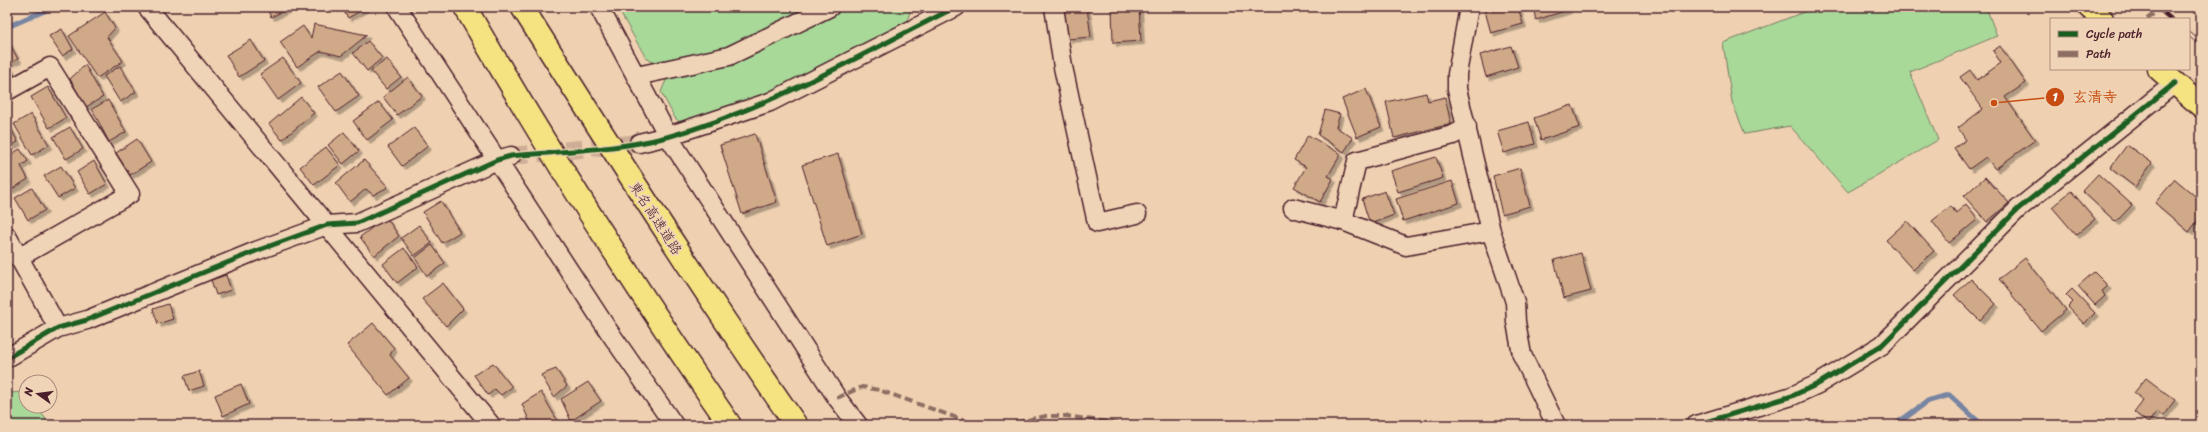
<svg xmlns="http://www.w3.org/2000/svg" width="2208" height="432" font-family="Sriracha,'Klee One',sans-serif">
  <defs>
    <filter id="shadow"><feDropShadow dx="3.5" dy="3.5" stdDeviation="0" flood-color="#0004"/></filter>
  </defs>
  <rect width="100%" height="100%" fill="#efd1b1"/>
  <filter id="ink" filterUnits="userSpaceOnUse"><feTurbulence type="fractalNoise" baseFrequency=".025" numOctaves="2"/><feDisplacementMap in="SourceGraphic" scale="8" xChannelSelector="R" yChannelSelector="G"/><feConvolveMatrix kernelMatrix="1 2 1 2 8 2 1 2 1" color-interpolation-filters="sRGB"/></filter>
  <g filter="url(#ink)">
    <path fill="#a8d999" stroke="#797c62" d="M 617,7 L 809,7 L 725,47 L 658,65 L 646,58 Z
      M 847,7 L 911,7 L 911,9 L 907,21 L 765,94 L 681,123 L 675,118 L 661,92 L 667,78 L 735,61 Z
      M 1817,7 L 1986,7 L 1997,36 L 1910,72 L 1938,140 L 1848,192 L 1790,126 L 1745,134 L 1732,102 L 1723,43 Z
      M 25,392 L 26,406 L 36,406 L 50,425 L 7,425 L 7,393 Z"/>
    <g fill="none" stroke-linecap="round" stroke-linejoin="round">
      <path stroke="#7784a2" stroke-width="5.5" d="M 7,27 L 53,7
        M 1895,425 L 1928,401 L 1949,395 L 1982,425"/>
    </g>
    <path fill="#d0a988" stroke="#4a1f2b" filter="url(#shadow)" d="M 266,7 L 292,7 L 271,17 Z
      M 341,7 L 367,7 L 348,18 Z
      M 1112,7 L 1139,7 L 1141,41 L 1113,43 Z
      M 1499,7 L 1518,7 L 1523,24 L 1491,33 L 1485,11 Z
      M 1533,7 L 1567,7 L 1568,10 L 1536,20 Z
      M 1087,8 L 1091,37 L 1068,39 L 1064,9 Z
      M 105,12 L 115,28 L 107,37 L 123,61 L 97,78 L 69,36 Z
      M 314,24 L 367,35 L 341,56 L 321,51 L 297,67 L 280,42 L 303,26 L 311,38 Z
      M 62,29 L 73,49 L 62,56 L 49,36 Z
      M 7,39 L 18,59 L 8,64 L 14,74 L 7,78 Z
      M 251,40 L 264,61 L 239,77 L 226,55 Z
      M 368,41 L 382,58 L 367,71 L 353,53 Z
      M 1511,46 L 1518,67 L 1486,77 L 1480,55 Z
      M 2000,46 L 2026,83 L 2005,97 L 2035,140 L 1995,169 L 1986,157 L 1969,169 L 1954,148 L 1966,140 L 1958,128 L 1983,109 L 1960,77 L 1970,70 L 1977,80 L 2001,63 L 1993,51 Z
      M 283,58 L 301,83 L 278,100 L 260,74 Z
      M 387,59 L 401,77 L 386,89 L 371,71 Z
      M 85,65 L 103,97 L 86,107 L 70,79 Z
      M 120,66 L 136,92 L 120,102 L 104,76 Z
      M 342,71 L 359,96 L 336,112 L 318,87 Z
      M 408,77 L 422,96 L 397,115 L 383,97 Z
      M 48,87 L 66,118 L 49,128 L 31,97 Z
      M 1366,89 L 1381,127 L 1357,137 L 1342,99 Z
      M 1426,93 L 1428,101 L 1445,97 L 1451,124 L 1394,138 L 1386,102 Z
      M 301,97 L 314,113 L 282,140 L 269,124 Z
      M 108,100 L 126,132 L 109,142 L 92,109 Z
      M 379,102 L 393,120 L 367,140 L 353,121 Z
      M 1572,105 L 1580,127 L 1541,140 L 1534,118 Z
      M 1325,110 L 1340,114 L 1336,127 L 1353,138 L 1344,152 L 1318,135 Z
      M 31,114 L 49,145 L 32,155 L 14,124 Z
      M 1529,122 L 1535,144 L 1504,153 L 1497,131 Z
      M 9,125 L 18,142 L 7,148 L 7,126 Z
      M 70,127 L 83,149 L 66,159 L 53,137 Z
      M 414,128 L 428,146 L 402,166 L 388,147 Z
      M 344,132 L 359,151 L 343,164 L 328,145 Z
      M 755,134 L 777,202 L 742,214 L 720,145 Z
      M 1308,135 L 1341,154 L 1328,176 L 1333,179 L 1320,202 L 1294,187 L 1306,167 L 1294,160 Z
      M 137,139 L 151,162 L 130,175 L 116,153 Z
      M 2127,145 L 2152,163 L 2135,187 L 2110,168 Z
      M 326,147 L 340,165 L 314,185 L 300,167 Z
      M 20,149 L 28,161 L 21,166 L 28,179 L 11,190 L 7,184 L 7,157 Z
      M 838,154 L 862,234 L 827,246 L 802,165 Z
      M 1436,157 L 1443,178 L 1398,192 L 1391,171 Z
      M 364,160 L 388,187 L 373,195 L 366,189 L 350,202 L 336,183 Z
      M 94,161 L 107,184 L 90,194 L 77,172 Z
      M 61,166 L 75,188 L 58,198 L 44,176 Z
      M 1520,168 L 1530,206 L 1502,214 L 1493,176 Z
      M 2098,174 L 2132,205 L 2116,222 L 2082,191 Z
      M 1985,177 L 2009,203 L 1987,222 L 1964,196 Z
      M 2175,179 L 2201,201 L 2201,216 L 2189,232 L 2155,203 Z
      M 1452,181 L 1459,203 L 1403,221 L 1396,199 Z
      M 32,188 L 45,210 L 28,220 L 15,198 Z
      M 1385,191 L 1394,215 L 1370,224 L 1362,199 Z
      M 2071,191 L 2095,219 L 2076,235 L 2052,207 Z
      M 441,201 L 460,232 L 442,243 L 423,212 Z
      M 1966,204 L 1978,219 L 1949,243 L 1932,221 L 1951,206 L 1956,213 Z
      M 386,217 L 399,236 L 374,256 L 360,237 Z
      M 1907,221 L 1934,251 L 1913,270 L 1886,240 Z
      M 419,225 L 432,243 L 414,256 L 401,238 Z
      M 432,245 L 445,263 L 427,276 L 415,258 Z
      M 404,248 L 418,267 L 397,283 L 383,264 Z
      M 1581,253 L 1591,291 L 1564,298 L 1554,260 Z
      M 2025,258 L 2066,310 L 2041,331 L 1999,279 Z
      M 2094,272 L 2108,286 L 2102,291 L 2105,296 L 2095,305 L 2078,286 Z
      M 226,275 L 231,290 L 216,295 L 211,280 Z
      M 1971,279 L 1996,304 L 1980,321 L 1954,295 Z
      M 443,283 L 463,309 L 446,326 L 422,299 Z
      M 2072,289 L 2095,313 L 2084,324 L 2068,307 L 2073,302 L 2066,295 Z
      M 168,304 L 173,319 L 158,324 L 153,309 Z
      M 373,323 L 394,348 L 390,355 L 409,378 L 388,395 L 347,345 Z
      M 493,363 L 512,387 L 501,395 L 495,389 L 488,395 L 474,375 Z
      M 556,369 L 567,386 L 554,397 L 541,375 Z
      M 199,371 L 204,386 L 189,391 L 184,376 Z
      M 2146,378 L 2175,400 L 2163,416 L 2157,411 L 2148,423 L 2134,412 L 2143,400 L 2134,393 Z
      M 588,382 L 601,401 L 571,421 L 561,399 Z
      M 241,384 L 249,404 L 223,416 L 215,395 Z
      M 541,392 L 560,425 L 531,425 L 522,404 Z
      M 331,419 L 333,425 L 319,425 Z
      M 435,421 L 437,425 L 426,425 Z"/>
    <g fill="none" stroke-linecap="round" stroke-linejoin="round">
      <path stroke="#cead96" stroke-width="18" stroke-dasharray="18 9" stroke-linecap="butt" d="M 511,156 L 639,143"/>
      <defs>
        <path id="minor" d="M 147,7 L 491,425
          M 397,7 L 608,330 L 674,425
          M 599,7 L 668,136 L 837,398 L 858,425
          M 1054,7 L 1063,67 L 1097,223 L 1137,214
          M 1469,7 L 1457,74 L 1457,89 L 1491,231 L 1515,302 L 1516,322 L 1522,355 L 1556,425
          M 637,76 L 729,56 L 830,7
          M 7,91 L 50,67 L 130,194 L 18,258
          M 639,143 L 668,136 L 770,102 L 956,7
          M 1293,208 L 1343,221 L 1406,246 L 1491,231
          M 1343,221 L 1357,161 L 1453,135 L 1467,127
          M 7,236 L 58,328
          M 7,358 L 58,328 L 87,320 L 256,251 L 327,225 L 357,223 L 497,160 L 511,156
          M 1696,425 L 1792,396 L 1818,384 L 1882,345 L 2018,209 L 2175,83"/>
        <path id="major" d="M 2089,7 L 2102,19
          M 2159,69 L 2201,106"/>
        <path id="highway" d="M 465,7 C 547,150 636,289 730,425
          M 522,7 C 611,148 701,288 796,425"/>
      </defs>
      <use href="#minor" stroke="#4a1f2b" stroke-width="21"/>
      <use href="#major" stroke="#4a1f2b" stroke-width="25"/>
      <use href="#highway" stroke="#4a1f2b" stroke-width="25"/>
      <use href="#minor" stroke="#f0d4b7" stroke-width="18"/>
      <use href="#major" stroke="#f5e382" stroke-width="22"/>
      <use href="#highway" stroke="#f5e382" stroke-width="22"/>
      <defs>
        <path id="rail" d="M 2157,7 L 2171,19
          M 2189,34 L 2201,44"/>
      </defs>
      <use href="#rail" stroke="#4a1f2b" stroke-width="4.5"/>
      <use href="#rail" stroke="#f0d4b7" stroke-width="3" stroke-dasharray="9" stroke-linecap="butt"/>
      <path stroke="#8d6e63" stroke-width="4" stroke-dasharray="8 4" stroke-linecap="butt" d="M 2147,19 L 2162,7
        M 837,398 L 862,387 L 879,390 L 977,425
        M 1004,425 L 1046,416 L 1066,416 L 1129,425"/>
      <defs>
        <path id="cycleway" d="M 7,358 L 58,328 L 87,320 L 256,251 L 327,225 L 357,223 L 497,160 L 511,156 C 563,151 617,150 667,137 C 770,109 861,54 956,7
          M 1696,425 L 1792,396 L 1818,384 L 1882,345 L 2018,209 L 2175,83"/>
      </defs>
      <use href="#cycleway" stroke="#f0d4b7" stroke-width="8"/>
      <use href="#cycleway" stroke="#1b5e20" stroke-width="5"/>
    </g>
  </g>
  <g text-anchor="middle" stroke-width="3.5" stroke-linejoin="round" paint-order="stroke">
    <g font-size="14" fill="#4a1f2b" stroke="#f0d4b7">
      <text transform="translate(656 218) rotate(57)" y="5">東名高速道路</text>
    </g>
  </g>
  <path fill="none" stroke="#c84d12" stroke-width="1.5" d="M1994 103L2055 97"/>
  <g fill="#c84d12" stroke="#f0d4b7" stroke-width="1.5">
    <circle cx="1994" cy="103" r="4"/>
    <circle cx="2055" cy="97" r="10"/>
  </g>
  <g font-size="12" text-anchor="middle" font-weight="bold" fill="#fff">
    <text x="2055" y="101">1</text>
  </g>
  <g font-size="15" text-anchor="middle" font-weight="bold" fill="#c84d12" stroke="#f0d4b7" stroke-width="3.5" stroke-linejoin="round" paint-order="stroke">
    <text x="2095" y="102">玄清寺</text>
  </g>
  <rect width="2208" height="432" fill="none" stroke="#f0d4b7" stroke-width="24"/>
  <rect x="12" y="12" width="2184" height="408" fill="none" stroke="#4a1f2b" stroke-width="1.5" filter="url(#ink)"/>
  <rect x="2050" y="18" width="140" height="52" fill="#f0d4b7" stroke="#ae8c7f"/>
  <rect x="2058" y="31" width="20" height="6" fill="#1b5e20" stroke="#ae8c7f"/>
  <text x="2086" y="38" font-size="12" fill="#4a1f2b">Cycle path</text>
  <rect x="2058" y="51" width="20" height="6" fill="#8d6e63" stroke="#ae8c7f"/>
  <text x="2086" y="58" font-size="12" fill="#4a1f2b">Path</text>
  <g transform="translate(38 394) rotate(284)"><circle r="19" fill="#f0d4b7" stroke="#ae8c7f"/>
  <path d="M0-3L7 15L0 10L-7 15Z" fill="#4a1f2b"/>
  <text y="-6" font-size="11" font-weight="bold" text-anchor="middle" fill="#4a1f2b">N</text>
  </g>
</svg>
